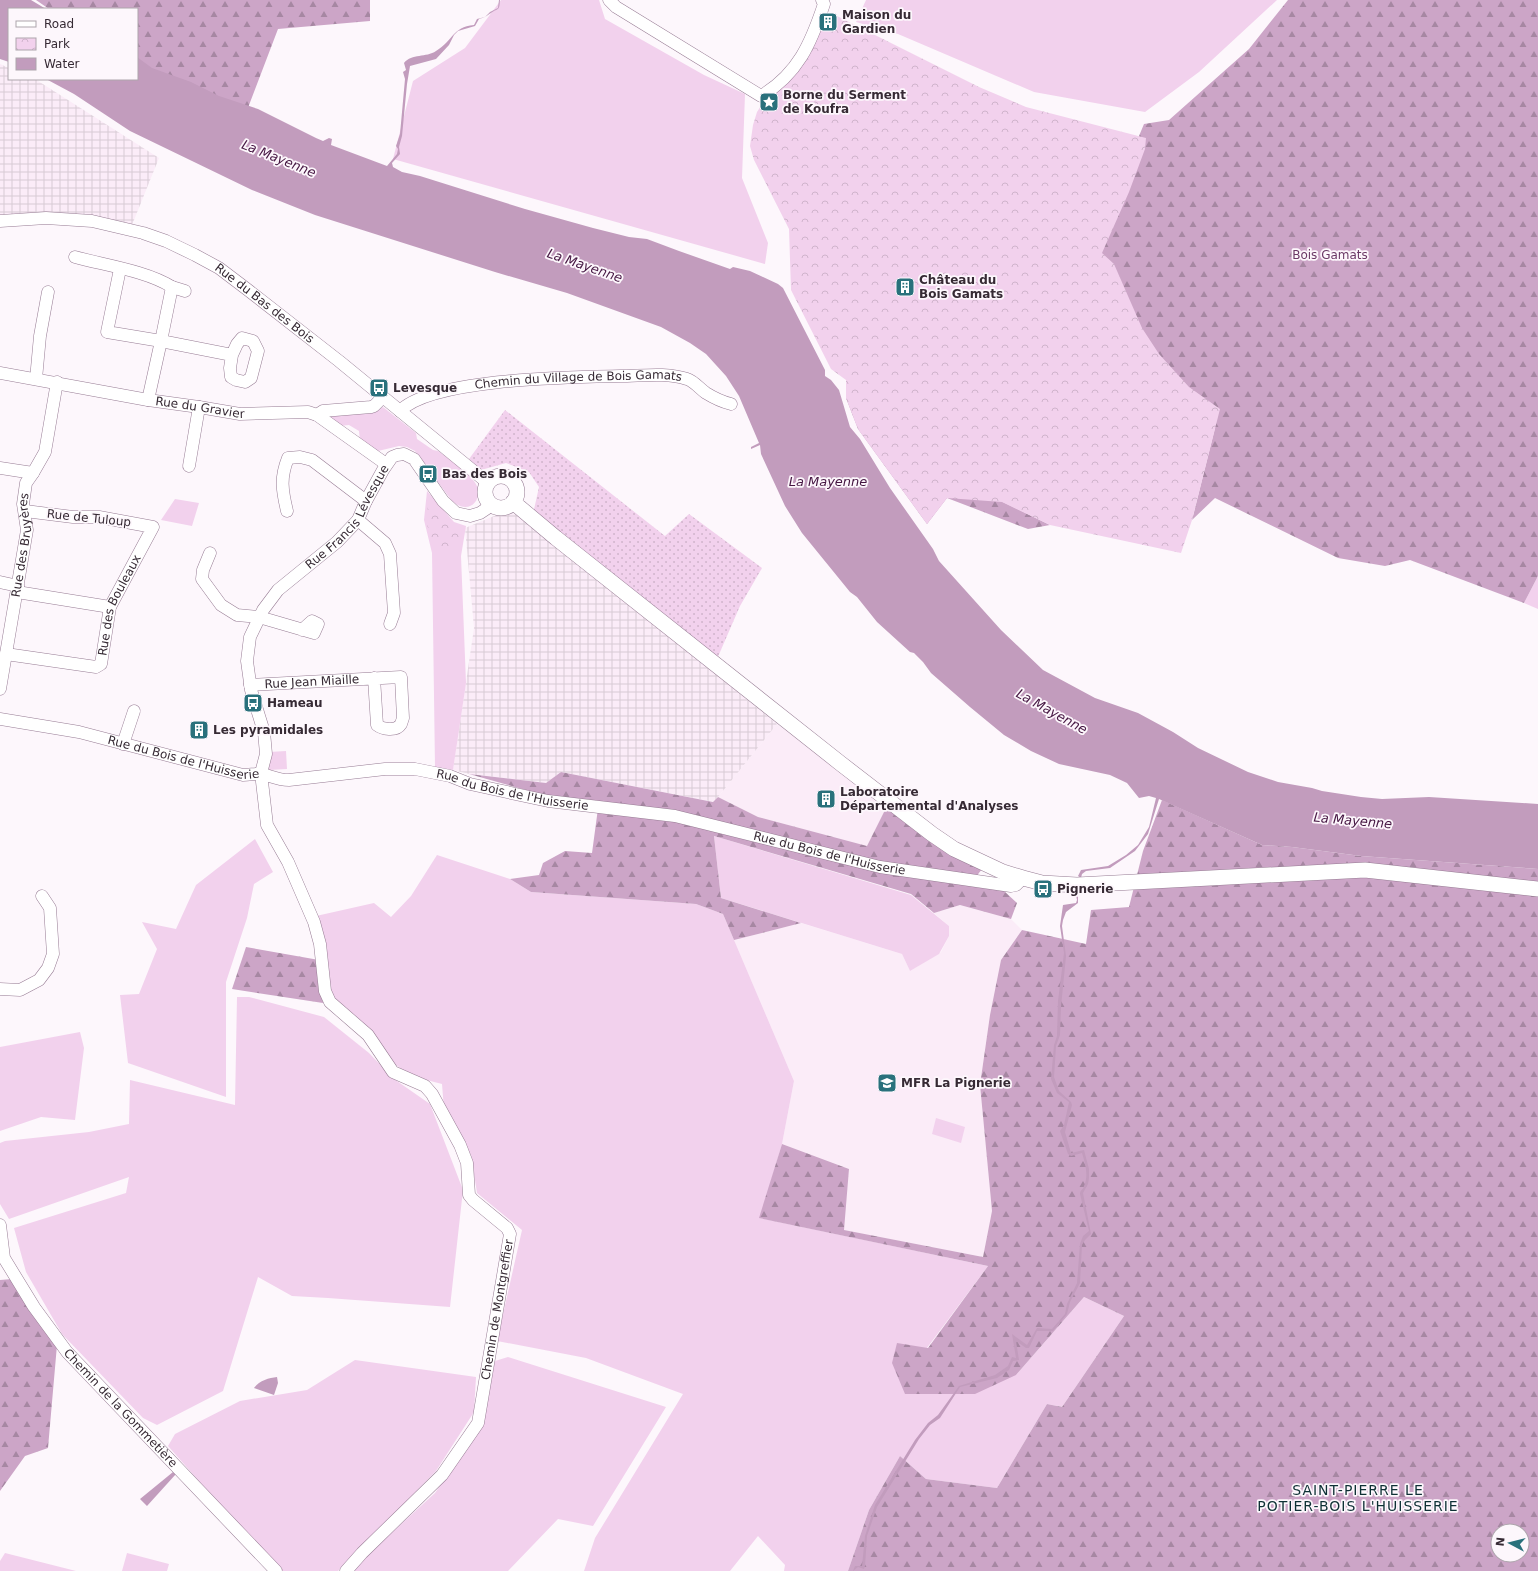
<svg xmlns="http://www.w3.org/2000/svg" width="1538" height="1571" font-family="'DejaVu Sans',sans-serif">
  <defs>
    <pattern id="industrial-grid" width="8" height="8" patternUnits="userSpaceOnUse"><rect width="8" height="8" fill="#fbecf8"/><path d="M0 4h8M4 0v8" fill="none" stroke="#d8cbd5"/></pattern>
    <pattern id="forest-firs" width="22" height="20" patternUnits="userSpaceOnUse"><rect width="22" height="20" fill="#cca5c7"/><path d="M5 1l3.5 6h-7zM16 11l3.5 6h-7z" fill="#a687a2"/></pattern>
    <pattern id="park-crowns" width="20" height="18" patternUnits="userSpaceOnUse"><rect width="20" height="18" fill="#f2d1ed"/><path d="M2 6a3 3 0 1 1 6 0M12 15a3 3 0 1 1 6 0" fill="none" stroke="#d0b4cc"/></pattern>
    <pattern id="garden-dots" width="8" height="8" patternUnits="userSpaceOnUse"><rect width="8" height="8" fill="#f2d1ed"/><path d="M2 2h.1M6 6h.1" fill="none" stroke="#d0b4cc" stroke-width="1.8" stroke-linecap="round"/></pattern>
  </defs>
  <rect width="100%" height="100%" fill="#fdf7fc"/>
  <path fill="#fbecf8" d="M 777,724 L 887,806 L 867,846 L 758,817 L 718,797 Z
    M 960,905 L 1011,919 L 1022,930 L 1001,960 L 990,1015 L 980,1085 L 992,1211 L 983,1257 L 843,1230 L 849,1169 L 782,1144 L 794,1081 L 734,940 L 801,923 L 902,954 L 910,971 L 941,952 L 949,936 L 949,926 L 934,913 Z"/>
  <path fill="url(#industrial-grid)" d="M 0,64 L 9,68 L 9,79 L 35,79 L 159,158 L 132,225 L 0,223 Z
    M 499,514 L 519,514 L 777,724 L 714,802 L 561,772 L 546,783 L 469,774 L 453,770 L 474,628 L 465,528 Z"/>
  <path fill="#f2d1ed" d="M 501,0 L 599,0 L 605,19 L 704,75 L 745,94 L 742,178 L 768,243 L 765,264 L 393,159 L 413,81 L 465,48 Z
    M 866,0 L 1277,0 L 1199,72 L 1145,112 L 1034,92 L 898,34 L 856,22 Z
    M 383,407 L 416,433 L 417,439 L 433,450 L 438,451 C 449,459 472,474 477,486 C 482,497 473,511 460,506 C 457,505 455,503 452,501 L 415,451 L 407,447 L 399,446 L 378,451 L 360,441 L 359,431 L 349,425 L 339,426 L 329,419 L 329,415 L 373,413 Z
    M 427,491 L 454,522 L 466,526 L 461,556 L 466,683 L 453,770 L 435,767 L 432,553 L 424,520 Z
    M 175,499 L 199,503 L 192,526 L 161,520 Z
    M 1538,576 L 1538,609 L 1524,603 Z
    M 286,751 L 287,769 L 269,770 L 269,752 Z
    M 714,836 L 911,895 L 949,926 L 949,936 L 939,954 L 910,971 L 902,954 L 721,898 Z
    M 255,839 L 273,872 L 254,884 L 247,918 L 226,982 L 226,1097 L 128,1063 L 120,995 L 139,994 L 157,949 L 142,922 L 176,929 L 196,885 Z
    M 437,855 L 510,879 L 531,892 L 696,904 L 723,914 L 794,1081 L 782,1144 L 760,1218 L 988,1266 L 927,1348 L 1016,1375 L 1084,1297 L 1124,1316 L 1062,1407 L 1047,1404 L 997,1488 L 926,1479 L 900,1456 L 869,1510 L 848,1571 L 784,1571 L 785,1565 L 758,1536 L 730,1571 L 584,1571 L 595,1538 L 683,1394 L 586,1358 L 497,1341 L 522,1230 L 477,1193 L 471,1155 L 444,1109 L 442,1084 L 411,1076 L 388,1059 L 329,993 L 316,916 L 374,903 L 391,917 L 411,896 Z
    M 237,997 L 249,997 L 324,1017 L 369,1053 L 394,1079 L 430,1104 L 463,1190 L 450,1307 L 328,1298 L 292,1296 L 258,1277 L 223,1391 L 157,1425 L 143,1418 L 62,1334 L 26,1272 L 14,1228 L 126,1193 L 129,1177 L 9,1219 L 0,1204 L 0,1143 L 5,1141 L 89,1132 L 129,1124 L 130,1080 L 235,1105 Z
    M 80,1032 L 84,1048 L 75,1120 L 41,1117 L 0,1131 L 0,1047 Z
    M 936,1118 L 965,1127 L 961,1143 L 932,1134 Z
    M 508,1357 L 666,1407 L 593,1526 L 558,1519 L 508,1571 L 354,1571 L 361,1561 L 435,1493 L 483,1423 L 495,1361 Z
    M 355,1360 L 476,1377 L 474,1412 L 436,1471 L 338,1571 L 283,1571 L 213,1497 L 168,1446 L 175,1434 L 240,1401 L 307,1390 Z
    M 5,1553 L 76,1571 L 0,1571 L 0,1561 Z
    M 127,1553 L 169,1564 L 167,1571 L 122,1571 Z"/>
  <path fill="url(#forest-firs)" fill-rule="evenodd" d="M 36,0 L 370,0 L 370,21 L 278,29 L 246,113 L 137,68 L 137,9 L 49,9 Z
    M 1288,0 L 1538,0 L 1538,576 L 1524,603 L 1410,560 L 1385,566 L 1338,558 L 1215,498 L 1192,520 L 1215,428 L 1003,502 L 1050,525 L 1028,529 L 947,498 L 927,524 L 858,429 L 846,398 L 1097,237 L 1144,124 L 1169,120 L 1249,49 Z
    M 561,772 L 713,802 L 718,797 L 758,817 L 867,846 L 887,806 L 982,869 L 969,886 L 1004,891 L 1017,903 L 1011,919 L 960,905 L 934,913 L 911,894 L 714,836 L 721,898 L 801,923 L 734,940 L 723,914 L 696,904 L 531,892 L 510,879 L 539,875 L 543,863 L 565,851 L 592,853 L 599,801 L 544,795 L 469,774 L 546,783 Z
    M 1162,800 L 1262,845 L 1292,847 L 1361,856 L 1538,869 L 1538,1571 L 848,1571 L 869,1510 L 900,1456 L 926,1479 L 997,1488 L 1047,1404 L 1062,1407 L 1124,1316 L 1084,1297 L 1016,1375 L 975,1394 L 905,1394 L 892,1363 L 897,1343 L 928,1348 L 988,1266 L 759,1218 L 782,1144 L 849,1169 L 844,1230 L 983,1257 L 992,1211 L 980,1085 L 990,1015 L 1001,960 L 1022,930 L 1086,944 L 1091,910 L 1129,907 L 1143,851 ZM 1498,1531 L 1522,1531 L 1522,1555 L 1498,1555 Z
    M 246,947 L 319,960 L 323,1003 L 232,989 Z
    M 12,1279 L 57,1345 L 48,1448 L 25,1456 L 0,1491 L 0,1280 Z"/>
  <path fill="url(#park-crowns)" d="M 835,15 L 979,87 L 1026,107 L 1146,138 L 1145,149 L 1129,192 L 1102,253 L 1114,264 L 1142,328 L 1159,354 L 1189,387 L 1220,409 L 1192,520 L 1181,553 L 1050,525 L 1002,502 L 947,498 L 927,524 L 858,429 L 846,398 L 846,380 L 831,369 L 791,290 L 789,229 L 754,160 L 750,146 L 753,125 L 757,112 L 766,98 L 821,29 Z
    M 428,500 L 435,503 L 447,520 L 461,527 L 460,549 L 435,547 L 427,525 Z"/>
  <path fill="url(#garden-dots)" d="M 505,410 L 665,536 L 689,514 L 762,568 L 740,606 L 717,659 L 533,514 L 539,487 L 529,472 L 506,463 L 481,470 L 469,459 Z"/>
  <path fill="#c29cbd" d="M 0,0 L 31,0 L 46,9 L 9,9 L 9,62 L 0,59 Z
    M 499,0 L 500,0 C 499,12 499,7 491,13 C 486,16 486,17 479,19 L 475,26 L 458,31 L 454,35 L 449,45 L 436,59 L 410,66 L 407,84 L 402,136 L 399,147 L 400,154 L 392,163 L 393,167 L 402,172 L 420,176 L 525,209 L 593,228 L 629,237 L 647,239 L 679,251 L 730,269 L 733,267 L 750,271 L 778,284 L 783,288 L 825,370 L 825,376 L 831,380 L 839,390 L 850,427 L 860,439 L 890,488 L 933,549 L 939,561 L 1001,630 L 1043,670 L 1095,698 L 1138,713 L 1173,732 L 1198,748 L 1248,772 L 1278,782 L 1312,788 L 1322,791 L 1361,797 L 1382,799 L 1429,797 L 1538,804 L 1538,869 L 1361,856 L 1292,847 L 1262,845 L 1159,799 L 1148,834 L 1135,851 L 1110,868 L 1086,871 L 1082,874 L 1081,878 L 1078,876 L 1081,870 L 1108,866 L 1126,855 L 1138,845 L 1149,827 L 1156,798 L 1149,796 L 1139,798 L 1127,783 L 1110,775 L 1059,764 L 1031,751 L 1004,735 L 970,707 L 931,673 L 923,662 L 914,653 L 910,652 L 877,622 L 857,597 L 850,592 L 802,533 L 785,506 L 761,454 L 760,445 L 751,449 L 751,447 L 759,443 L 739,396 L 726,376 L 706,354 L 690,343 L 661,327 L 567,293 L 495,272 L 315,215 L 252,190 L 130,131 L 74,94 L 46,79 L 137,79 L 137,57 L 152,68 L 191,82 L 219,96 L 258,109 L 316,138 L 323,141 L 329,138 L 332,139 L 331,145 L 387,166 L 397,154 L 398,149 L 396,146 L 400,134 L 405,79 L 403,72 L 406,70 L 404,63 C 412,53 426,58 436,51 C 453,41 452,27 474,25 L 477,19 L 485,17 L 490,12 L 498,8 Z
    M 1076,895 L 1078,897 L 1078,903 L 1066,912 L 1063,920 L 1062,926 L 1066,956 L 1061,1007 L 1060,1035 L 1056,1046 L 1054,1077 L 1059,1091 L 1071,1102 L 1072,1105 L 1065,1132 L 1071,1153 L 1084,1150 L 1089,1169 L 1089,1178 L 1088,1184 L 1083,1193 L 1091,1234 L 1085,1240 L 1082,1245 L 1080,1283 L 1070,1302 L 1067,1314 L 1053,1331 L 1037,1331 L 1029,1348 L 1026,1348 L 1016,1341 L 1019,1360 L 1013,1361 L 1009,1370 L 997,1378 L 960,1387 L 940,1418 L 930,1425 L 919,1439 L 877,1507 L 867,1536 L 865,1566 L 864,1569 L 858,1567 L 853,1571 L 855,1566 L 862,1566 L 865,1536 L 875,1505 L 915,1440 L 928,1423 L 938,1415 L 959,1386 L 995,1375 L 1008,1366 L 1012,1357 L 1016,1358 L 1012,1334 L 1027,1345 L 1037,1328 L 1052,1329 L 1065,1314 L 1067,1304 L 1077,1283 L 1080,1244 L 1083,1236 L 1089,1231 L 1080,1194 C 1080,1190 1083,1190 1084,1186 C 1089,1175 1085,1163 1082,1153 L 1071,1156 L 1068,1154 L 1060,1131 L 1064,1125 L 1069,1102 L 1057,1093 L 1051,1079 L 1054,1045 L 1057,1036 L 1058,1001 L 1064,953 L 1060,926 L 1063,905 L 1076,903 L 1077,900 Z
    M 277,1377 L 278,1383 L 274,1395 L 254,1388 C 260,1380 269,1378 277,1377 Z
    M 173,1472 L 176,1474 L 147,1506 L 140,1499 Z"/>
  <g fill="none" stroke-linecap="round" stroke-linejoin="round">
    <defs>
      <g id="minor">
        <path d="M 609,0 L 616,7 L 761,96 C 798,74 811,43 824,4 L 822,0"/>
        <path id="s1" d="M 0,221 L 46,218 L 92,221 L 143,233 L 166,241 L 195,255 L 219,268 L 248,290 L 339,361 L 488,483"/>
        <path d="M 75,257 C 104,265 147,271 172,287 L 161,341 L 232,355 L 230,368 L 231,377 L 236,380 L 245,382 L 251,378 L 258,351 L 253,341 L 242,338 L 237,344 L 232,355"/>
        <path d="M 120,269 L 107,332 L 161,341 L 148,400"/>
        <path d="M 172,287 L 185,291"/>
        <path id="s2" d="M 0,373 L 148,400 L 199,407 L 240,414 L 308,412 L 317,415 L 386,464"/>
        <path d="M 36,379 L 40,336 L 48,292"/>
        <path id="s3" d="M 400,411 C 432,378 573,377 620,376 C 641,376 666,372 687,379 C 694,381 700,389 706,393 C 714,398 723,402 731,404"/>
        <path d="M 317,415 L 323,411 L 371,407 L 374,406 L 383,397"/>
        <path d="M 189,466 L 199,407"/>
        <path d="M 0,468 L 33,473"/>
        <path d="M 287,511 C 282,490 280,478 288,458 L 300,457 L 312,460 L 366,501"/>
        <path d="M 358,520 L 385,543 L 390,554 L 394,613 L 390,624"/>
        <path d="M 210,553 L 203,570 L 202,579 L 221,605 L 237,615 L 259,617 L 314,633 L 318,624 L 312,621 L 302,630"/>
        <path d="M 0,582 L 18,586"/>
        <path d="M 17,592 L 110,607"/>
        <path id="s4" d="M 6,654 L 96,667 L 101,664 L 110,607 L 153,527 L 99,517 L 73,517 L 25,511"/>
        <path id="s5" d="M 250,685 L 401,677 L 403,718 C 403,718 401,724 401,724 C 396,732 382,729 377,725 L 374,678"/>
        <path id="s6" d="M 0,689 L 27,530 L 23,504 L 26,483 L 33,473 L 45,452 L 57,382"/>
        <path id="s7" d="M 0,719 L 79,732 L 243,775 C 250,775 258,773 263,774 C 273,777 279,780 289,780 L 385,769 L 415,769 L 450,776 L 470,784 L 548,801 L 675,816 L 880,867 L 1011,886 L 1016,885 L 1023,878"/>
        <path d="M 123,744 L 134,711"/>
        <path d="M 0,989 L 20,990 L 39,980 L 48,968 L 53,954 L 50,908 L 42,896"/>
        <path id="s8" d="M 0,1225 L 4,1258 L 34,1307 L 67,1352 L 276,1571"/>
        <path id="s9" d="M 346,1571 L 362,1553 L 442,1475 L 478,1423 L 510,1234 L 507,1228 L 473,1200 L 469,1195 L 467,1163 L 460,1145 L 432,1094 L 425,1086 L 393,1072 L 368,1035 L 330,1002 L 325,991 L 320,944 L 314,922 L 288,862 L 267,825 L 261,773 L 266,754 L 264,732 L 251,690 L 247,661 L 250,637 L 263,610 L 278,590 L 337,542 L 358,520 L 366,501 L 383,470 L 392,457 L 397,455 L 404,454 L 414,459 L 443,501 L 456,513 L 470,516 L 480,513 L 492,505"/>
      </g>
      <path id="major" d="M485 492a16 16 0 1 1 32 0a16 16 0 1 1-32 0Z
        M 513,502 L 556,538 L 840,763 L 932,834 L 954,849 L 1003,872 L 1023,878 L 1042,883 L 1077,885 L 1365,870 L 1538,889"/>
    </defs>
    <use href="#minor" stroke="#977c94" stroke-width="13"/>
    <use href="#major" stroke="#977c94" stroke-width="16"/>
    <use href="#minor" stroke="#fff" stroke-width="12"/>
    <use href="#major" stroke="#fff" stroke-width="15"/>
  </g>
  <defs>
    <symbol id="building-square" viewBox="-11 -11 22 22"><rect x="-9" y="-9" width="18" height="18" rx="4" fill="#29717c" stroke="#fdf7fc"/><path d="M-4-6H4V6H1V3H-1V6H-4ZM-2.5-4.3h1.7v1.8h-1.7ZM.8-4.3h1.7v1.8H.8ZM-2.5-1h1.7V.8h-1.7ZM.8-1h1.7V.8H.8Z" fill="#fff"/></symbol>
    <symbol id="sight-square" viewBox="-11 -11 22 22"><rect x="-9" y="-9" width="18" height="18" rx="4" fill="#29717c" stroke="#fdf7fc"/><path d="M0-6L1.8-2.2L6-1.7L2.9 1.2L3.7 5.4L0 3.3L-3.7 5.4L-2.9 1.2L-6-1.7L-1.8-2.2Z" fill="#fff"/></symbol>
    <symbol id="bus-square" viewBox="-11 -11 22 22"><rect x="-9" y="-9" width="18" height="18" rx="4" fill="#29717c" stroke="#fdf7fc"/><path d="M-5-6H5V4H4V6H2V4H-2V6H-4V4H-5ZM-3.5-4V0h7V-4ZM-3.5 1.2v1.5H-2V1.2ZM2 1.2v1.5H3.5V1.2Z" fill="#fff"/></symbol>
    <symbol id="university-square" viewBox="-11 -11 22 22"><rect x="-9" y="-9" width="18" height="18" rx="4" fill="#29717c" stroke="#fdf7fc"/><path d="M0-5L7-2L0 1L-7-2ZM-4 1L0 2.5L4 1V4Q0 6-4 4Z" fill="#fff"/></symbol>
  </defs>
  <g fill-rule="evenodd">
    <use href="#building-square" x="817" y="11" width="22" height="22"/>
    <use href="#sight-square" x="758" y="91" width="22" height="22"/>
    <use href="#building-square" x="894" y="276" width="22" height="22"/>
    <use href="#bus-square" x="368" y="377" width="22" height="22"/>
    <use href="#bus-square" x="417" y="463" width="22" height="22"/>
    <use href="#bus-square" x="242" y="692" width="22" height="22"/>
    <use href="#building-square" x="188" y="719" width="22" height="22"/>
    <use href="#building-square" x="815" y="788" width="22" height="22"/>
    <use href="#bus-square" x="1032" y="878" width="22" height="22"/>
    <use href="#university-square" x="876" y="1072" width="22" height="22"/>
  </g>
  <g text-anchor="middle" stroke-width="3.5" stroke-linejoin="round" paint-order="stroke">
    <g font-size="12" font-weight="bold" fill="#362a34" stroke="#fdf7fc" text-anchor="start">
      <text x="842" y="19">Maison du<tspan x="842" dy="14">Gardien</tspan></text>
      <text x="783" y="99">Borne du Serment<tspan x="783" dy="14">de Koufra</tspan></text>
      <text x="919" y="284">Château du<tspan x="919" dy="14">Bois Gamats</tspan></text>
      <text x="393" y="392">Levesque</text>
      <text x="442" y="478">Bas des Bois</text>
      <text x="267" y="707">Hameau</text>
      <text x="213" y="734">Les pyramidales</text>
      <text x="840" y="796">Laboratoire<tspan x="840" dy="14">Départemental d'Analyses</tspan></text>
      <text x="1057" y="893">Pignerie</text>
      <text x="901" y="1087">MFR La Pignerie</text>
    </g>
    <g font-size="12" fill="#6b3966" stroke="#fdf7fc">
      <text x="1330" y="259">Bois Gamats</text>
    </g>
    <g font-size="12" fill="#362a34" stroke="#fdf7fc">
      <text dy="4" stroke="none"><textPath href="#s1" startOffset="286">Rue du Bas des Bois</textPath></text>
      <text dy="4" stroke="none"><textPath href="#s3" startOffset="184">Chemin du Village de Bois Gamats</textPath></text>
      <text dy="4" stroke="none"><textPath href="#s2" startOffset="203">Rue du Gravier</textPath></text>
      <text dy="4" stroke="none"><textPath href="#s9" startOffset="1237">Rue Francis Lévesque</textPath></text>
      <text transform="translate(89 518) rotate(6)" y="4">Rue de Tuloup</text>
      <text dy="4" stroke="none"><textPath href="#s6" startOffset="146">Rue des Bruyères</textPath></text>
      <text dy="4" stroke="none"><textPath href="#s4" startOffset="159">Rue des Bouleaux</textPath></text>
      <text dy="4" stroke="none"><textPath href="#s5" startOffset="62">Rue Jean Miaille</textPath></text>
      <text dy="4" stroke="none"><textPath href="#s7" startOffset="188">Rue du Bois de l'Huisserie</textPath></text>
      <text dy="4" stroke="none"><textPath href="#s7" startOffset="523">Rue du Bois de l'Huisserie</textPath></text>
      <text dy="4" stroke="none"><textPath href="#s7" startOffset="847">Rue du Bois de l'Huisserie</textPath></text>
      <text dy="4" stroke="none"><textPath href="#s9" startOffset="314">Chemin de Montgreffier</textPath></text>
      <text dy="4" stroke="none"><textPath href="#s8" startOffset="224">Chemin de la Gommetière</textPath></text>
    </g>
    <g font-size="13" font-style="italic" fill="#451642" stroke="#fdf7fc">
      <text transform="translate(279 158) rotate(22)" y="5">La Mayenne</text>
      <text transform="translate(585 265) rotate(19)" y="5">La Mayenne</text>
      <text x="828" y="486">La Mayenne</text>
      <text transform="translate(1052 711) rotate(29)" y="5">La Mayenne</text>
      <text transform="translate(1353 820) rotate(5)" y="5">La Mayenne</text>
    </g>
    <g font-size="14" letter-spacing="1" fill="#0e3035" stroke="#fdf7fc">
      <text x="1358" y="1495">SAINT-PIERRE LE<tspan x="1358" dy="16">POTIER-BOIS L'HUISSERIE</tspan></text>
    </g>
  </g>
  <rect x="8" y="8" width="130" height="72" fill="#fdf7fc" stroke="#ada5ac"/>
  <rect x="16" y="21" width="20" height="6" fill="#ffffff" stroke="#ada5ac"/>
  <text x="44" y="28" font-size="12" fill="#362a34">Road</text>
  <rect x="16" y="38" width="20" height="12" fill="url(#park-crowns)" stroke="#ada5ac"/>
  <text x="44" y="48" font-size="12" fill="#362a34">Park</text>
  <rect x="16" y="58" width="20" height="12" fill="#c29cbd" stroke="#ada5ac"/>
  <text x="44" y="68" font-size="12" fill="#362a34">Water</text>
  <g transform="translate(1510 1543) rotate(277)"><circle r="19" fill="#fdf7fc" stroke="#ada5ac"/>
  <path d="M0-3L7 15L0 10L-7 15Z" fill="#29717c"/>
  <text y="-6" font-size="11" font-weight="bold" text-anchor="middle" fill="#362a34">N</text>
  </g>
</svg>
